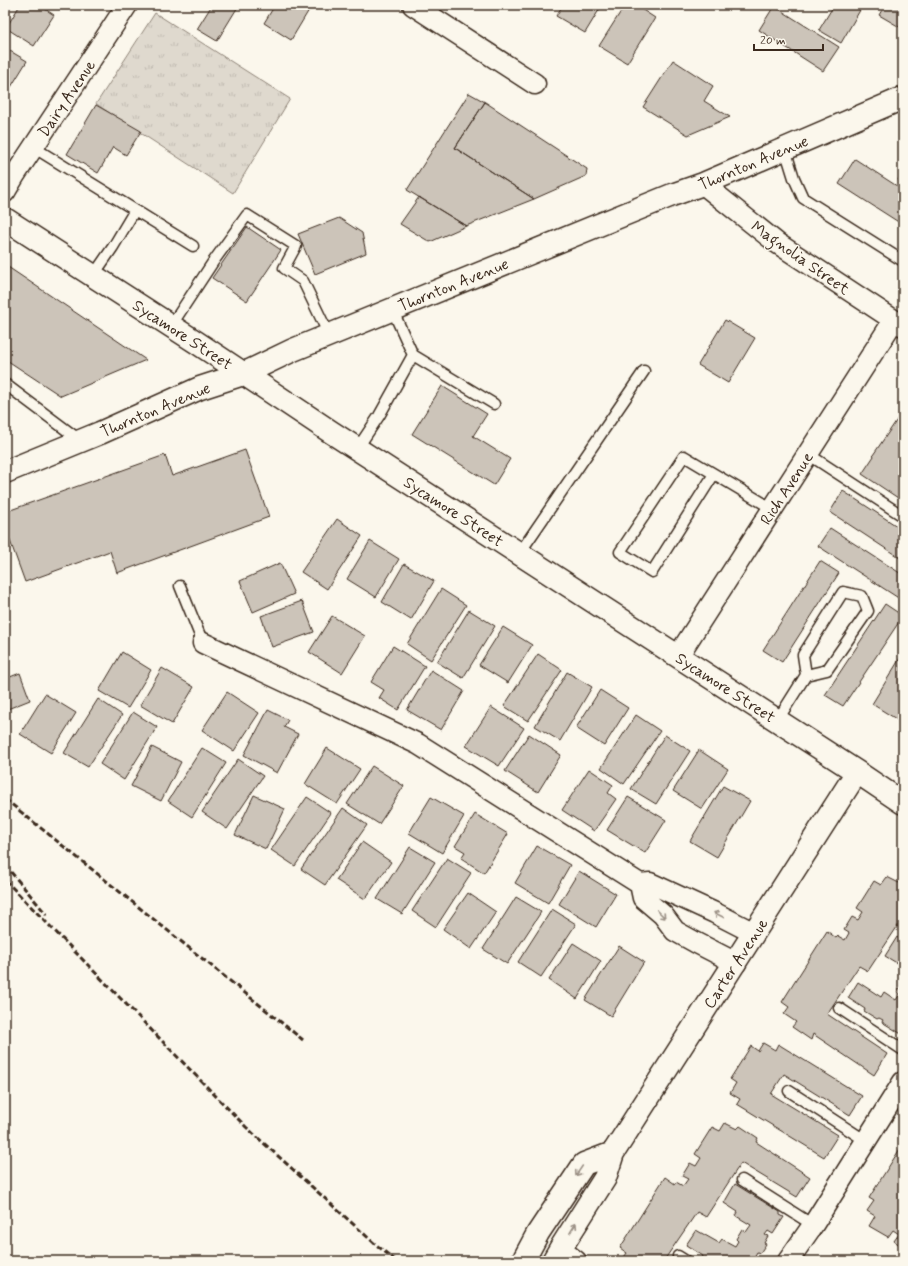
<svg xmlns="http://www.w3.org/2000/svg" width="908" height="1266" font-family="Mynerve,sans-serif">
  <defs>
    <pattern id="grass-tufts" width="24" height="20" patternUnits="userSpaceOnUse"><rect width="24" height="20" fill="#dfd9ce"/><path d="M3 7l-1-3M5 7V3M7 7l1-3M15 17l-1-3M17 17v-4M19 17l1-3" fill="none" stroke="#c0bab0"/></pattern>
  </defs>
  <rect width="100%" height="100%" fill="#fbf7ec"/>
  <filter id="ink" filterUnits="userSpaceOnUse"><feTurbulence type="fractalNoise" baseFrequency=".025" numOctaves="2"/><feDisplacementMap in="SourceGraphic" scale="8" xChannelSelector="R" yChannelSelector="G"/><feConvolveMatrix kernelMatrix="1 2 1 2 8 2 1 2 1" color-interpolation-filters="sRGB"/></filter>
  <g filter="url(#ink)">
    <path fill="url(#grass-tufts)" stroke="#8d8276" d="M 155,13 L 290,99 L 233,193 L 96,104 Z"/>
    <path fill="#ccc4b9" stroke="#3b2a1e" d="M 20,5 L 39,5 L 54,15 L 34,46 L 6,28 Z
      M 212,5 L 239,5 L 217,41 L 197,29 Z
      M 275,5 L 300,5 L 309,10 L 291,40 L 264,23 Z
      M 563,5 L 602,5 L 585,33 L 556,16 Z
      M 625,5 L 635,5 L 655,18 L 627,63 L 599,46 Z
      M 834,5 L 863,5 L 841,43 L 819,30 Z
      M 885,5 L 903,5 L 903,29 L 879,15 Z
      M 774,6 L 839,47 L 823,71 L 759,30 Z
      M 5,48 L 27,61 L 11,87 L 5,83 Z
      M 673,60 L 713,86 L 704,101 L 730,117 L 688,135 L 643,107 Z
      M 469,93 L 485,102 L 455,148 L 534,199 L 466,226 L 407,190 Z
      M 485,102 L 587,169 L 586,176 L 534,199 L 455,148 Z
      M 96,105 L 141,131 L 126,155 L 113,147 L 98,173 L 67,154 Z
      M 855,159 L 903,190 L 903,218 L 900,223 L 839,184 Z
      M 903,173 L 903,183 L 898,180 Z
      M 419,197 L 466,226 L 430,242 L 400,224 Z
      M 339,218 L 362,233 L 366,253 L 315,274 L 298,234 Z
      M 247,227 L 281,250 L 247,301 L 212,278 Z
      M 5,265 L 146,360 L 61,396 L 5,359 Z
      M 725,320 L 755,338 L 728,383 L 698,365 Z
      M 442,386 L 487,414 L 473,436 L 510,459 L 494,485 L 412,434 Z
      M 903,411 L 903,492 L 898,498 L 862,474 L 874,456 L 873,455 Z
      M 245,450 L 269,517 L 117,573 L 110,551 L 25,582 L 5,527 L 5,512 L 165,455 L 172,476 Z
      M 843,491 L 903,530 L 903,560 L 830,512 Z
      M 337,519 L 362,536 L 327,589 L 301,572 Z
      M 830,528 L 903,575 L 903,601 L 818,546 Z
      M 370,541 L 399,559 L 376,597 L 347,579 Z
      M 820,561 L 839,573 L 782,662 L 763,650 Z
      M 280,563 L 294,594 L 253,612 L 240,581 Z
      M 404,564 L 434,581 L 411,620 L 382,602 Z
      M 441,589 L 466,605 L 431,660 L 407,644 Z
      M 302,601 L 314,632 L 272,647 L 261,616 Z
      M 885,604 L 903,616 L 843,706 L 825,695 Z
      M 469,610 L 495,626 L 463,678 L 437,662 Z
      M 332,616 L 365,636 L 342,673 L 309,652 Z
      M 503,627 L 532,645 L 508,683 L 479,665 Z
      M 393,646 L 425,666 L 398,710 L 379,698 L 384,690 L 371,682 Z
      M 122,652 L 151,670 L 128,708 L 99,691 Z
      M 538,654 L 562,670 L 528,721 L 504,706 Z
      M 902,655 L 903,718 L 901,722 L 872,704 Z
      M 162,668 L 194,687 L 172,724 L 140,705 Z
      M 431,670 L 464,691 L 441,730 L 407,710 Z
      M 567,672 L 592,687 L 560,741 L 535,726 Z
      M 20,673 L 30,700 L 5,710 L 5,679 Z
      M 600,690 L 628,708 L 604,746 L 576,728 Z
      M 227,692 L 259,713 L 234,751 L 202,730 Z
      M 45,694 L 76,713 L 51,753 L 20,734 Z
      M 98,699 L 122,715 L 88,767 L 64,753 Z
      M 491,707 L 524,728 L 499,766 L 466,746 Z
      M 268,710 L 288,720 L 284,727 L 298,734 L 277,773 L 244,755 Z
      M 133,712 L 157,727 L 124,780 L 100,764 Z
      M 636,715 L 660,731 L 624,784 L 601,768 Z
      M 529,734 L 561,755 L 538,792 L 505,771 Z
      M 665,735 L 690,751 L 656,804 L 631,789 Z
      M 152,747 L 181,762 L 161,801 L 131,786 Z
      M 202,748 L 226,763 L 192,817 L 168,801 Z
      M 327,748 L 360,769 L 337,804 L 305,784 Z
      M 699,750 L 728,769 L 702,809 L 673,791 Z
      M 238,759 L 263,776 L 227,829 L 202,812 Z
      M 372,766 L 404,786 L 379,824 L 347,804 Z
      M 589,769 L 613,785 L 608,793 L 616,799 L 594,831 L 562,810 Z
      M 723,786 L 750,801 L 717,857 L 690,841 Z
      M 254,795 L 285,809 L 266,849 L 235,835 Z
      M 307,797 L 331,813 L 295,866 L 271,850 Z
      M 431,797 L 464,816 L 442,853 L 409,833 Z
      M 628,797 L 666,820 L 645,853 L 607,830 Z
      M 343,808 L 367,825 L 325,885 L 301,869 Z
      M 475,814 L 508,834 L 484,873 L 461,858 L 465,852 L 455,846 Z
      M 362,842 L 391,862 L 365,899 L 336,880 Z
      M 537,846 L 570,865 L 548,903 L 515,883 Z
      M 410,847 L 435,862 L 402,914 L 377,899 Z
      M 447,858 L 471,873 L 436,927 L 412,911 Z
      M 579,871 L 616,894 L 596,927 L 559,904 Z
      M 887,877 L 899,883 L 901,880 L 903,881 L 903,918 L 868,971 L 859,966 L 827,1014 L 887,1054 L 874,1075 L 813,1034 L 811,1040 L 792,1027 L 796,1022 L 784,1014 L 789,1007 L 782,1002 L 827,931 L 836,938 L 838,936 L 845,940 L 849,933 L 844,930 L 852,917 L 858,920 L 863,912 L 857,908 L 874,881 L 881,885 Z
      M 468,893 L 496,912 L 471,949 L 443,929 Z
      M 516,897 L 541,912 L 507,964 L 483,949 Z
      M 552,909 L 576,924 L 541,977 L 518,962 Z
      M 897,937 L 903,941 L 903,972 L 898,969 L 900,965 L 885,956 Z
      M 573,943 L 601,961 L 577,999 L 549,980 Z
      M 619,946 L 644,962 L 611,1016 L 585,1000 Z
      M 858,982 L 881,997 L 884,992 L 896,1000 L 900,994 L 897,992 L 903,983 L 903,1035 L 882,1022 L 883,1020 L 879,1018 L 877,1019 L 864,1011 L 865,1009 L 848,998 Z
      M 763,1043 L 775,1050 L 778,1044 L 862,1096 L 850,1115 L 784,1074 L 771,1094 L 838,1135 L 824,1157 L 737,1104 L 740,1099 L 730,1093 L 736,1083 L 730,1079 L 751,1046 L 758,1051 Z
      M 725,1123 L 737,1129 L 740,1126 L 758,1138 L 756,1142 L 810,1177 L 797,1197 L 741,1163 L 706,1217 L 697,1212 L 665,1259 L 667,1261 L 622,1260 L 627,1253 L 620,1248 L 665,1177 L 675,1184 L 676,1182 L 683,1186 L 688,1179 L 682,1176 L 690,1163 L 696,1166 L 701,1158 L 695,1154 L 712,1127 L 720,1131 Z
      M 903,1144 L 902,1193 L 903,1247 L 894,1241 L 899,1234 L 893,1230 L 888,1237 L 869,1226 L 875,1216 L 867,1211 L 874,1201 L 869,1198 Z
      M 735,1184 L 780,1212 L 780,1215 L 784,1217 L 773,1234 L 768,1231 L 765,1235 L 768,1236 L 764,1243 L 766,1244 L 760,1253 L 757,1252 L 753,1259 L 757,1261 L 707,1261 L 702,1258 L 703,1256 L 686,1245 L 696,1230 L 719,1243 L 722,1239 L 735,1246 L 738,1241 L 736,1239 L 742,1229 L 746,1232 L 751,1225 L 736,1216 L 738,1212 L 724,1203 Z"/>
    <g fill="none" stroke-linecap="round" stroke-linejoin="round">
      <defs>
        <path id="lane" d="M 33,147 L 193,246
          M 785,149 L 794,178 L 803,198 L 903,261
          M 93,276 L 113,247 L 135,210
          M 392,309 L 413,355
          M 171,326 L 213,262 L 247,215 L 296,246 L 284,268 L 303,281 L 329,335
          M 5,384 L 81,441
          M 357,449 L 379,416 L 413,355 L 494,404
          M 808,454 L 903,516
          M 714,474 L 652,572 L 620,552 L 684,456 L 773,509
          M 519,554 L 644,371
          M 180,586 L 203,643
          M 777,721 L 806,675 L 803,655 L 843,592 L 862,596 L 868,611 L 827,670 L 806,675
          M 839,1008 L 903,1050
          M 789,1091 L 866,1141
          M 742,1180 L 813,1225
          M 678,1256 L 686,1261"/>
        <path id="street" d="M 413,5 L 535,84
          M 703,184 L 777,243 L 903,326
          M 5,192 L 15,175 L 127,5
          M 203,643 L 418,744 L 640,884 L 650,883 L 715,913 L 754,933
          M 678,656 L 894,320
          M 640,884 L 643,898 L 663,915 L 675,931 L 695,942 L 736,963
          M 560,1249 L 576,1261
          M 788,1261 L 813,1225 L 903,1082"/>
        <path id="secondary" d="M 5,219 L 196,342 L 331,432 L 857,772 L 903,803
          M 5,472 L 100,433 L 200,388 L 243,374 L 293,350 L 672,195 L 703,184 L 903,98
          M 523,1261 L 538,1233 L 584,1164 L 613,1153
          M 553,1261 L 560,1249 L 605,1178 L 613,1153 L 857,772"/>
      </defs>
      <use href="#lane" stroke="#3b2a1e" stroke-width="13"/>
      <use href="#street" stroke="#3b2a1e" stroke-width="23"/>
      <use href="#secondary" stroke="#3b2a1e" stroke-width="25"/>
      <use href="#lane" stroke="#fbf7ec" stroke-width="10"/>
      <use href="#street" stroke="#fbf7ec" stroke-width="20"/>
      <use href="#secondary" stroke="#fbf7ec" stroke-width="22"/>
      <path stroke="#3b2a1e" stroke-width="3" stroke-dasharray="6 3" stroke-linecap="butt" d="M 5,799 L 303,1040
        M 5,865 L 47,915
        M 5,880 L 246,1127 L 374,1243 L 396,1261"/>
    </g>
    <defs><path id="oneway-shaft" d="M-6 0H5M1.5-3L5.5 0L1.5 3" fill="none" stroke-width="1.6" stroke-linecap="round" stroke-linejoin="round"/></defs>
    <g stroke="#9b9085">
      <use href="#oneway-shaft" transform="translate(661 914) rotate(45)"/>
      <use href="#oneway-shaft" transform="translate(719 915) rotate(-153)"/>
      <use href="#oneway-shaft" transform="translate(579 1171) rotate(124)"/>
      <use href="#oneway-shaft" transform="translate(573 1228) rotate(-58)"/>
    </g>
  </g>
  <g text-anchor="middle" stroke-width="3" stroke-linejoin="round" paint-order="stroke">
    <g font-size="16" fill="#3b2a1e" stroke="#fbf7ec">
      <text transform="translate(66 98) rotate(-56)" y="6">Dairy Avenue</text>
      <text transform="translate(753 162) rotate(-23)" y="6">Thornton Avenue</text>
      <text transform="translate(801 257) rotate(35)" y="6">Magnolia Street</text>
      <text transform="translate(453 284) rotate(-22)" y="6">Thornton Avenue</text>
      <text transform="translate(183 334) rotate(33)" y="6">Sycamore Street</text>
      <text transform="translate(155 409) rotate(-23)" y="6">Thornton Avenue</text>
      <text transform="translate(786 488) rotate(-57)" y="6">Rich Avenue</text>
      <text transform="translate(454 511) rotate(33)" y="6">Sycamore Street</text>
      <text transform="translate(726 687) rotate(33)" y="6">Sycamore Street</text>
      <text transform="translate(735 963) rotate(-57)" y="6">Carter Avenue</text>
    </g>
  </g>
  <rect width="908" height="1266" fill="none" stroke="#fbf7ec" stroke-width="20"/>
  <rect x="10" y="10" width="888" height="1246" fill="none" stroke="#3b2a1e" stroke-width="1.5" filter="url(#ink)"/>
  <path d="M754 44v6h69v-6" fill="none" stroke="#3b2a1e" stroke-width="2"/>
  <text x="760" y="44" font-size="12" fill="#3b2a1e" stroke="#fbf7ec" stroke-width="3" paint-order="stroke">20 m</text>
</svg>
